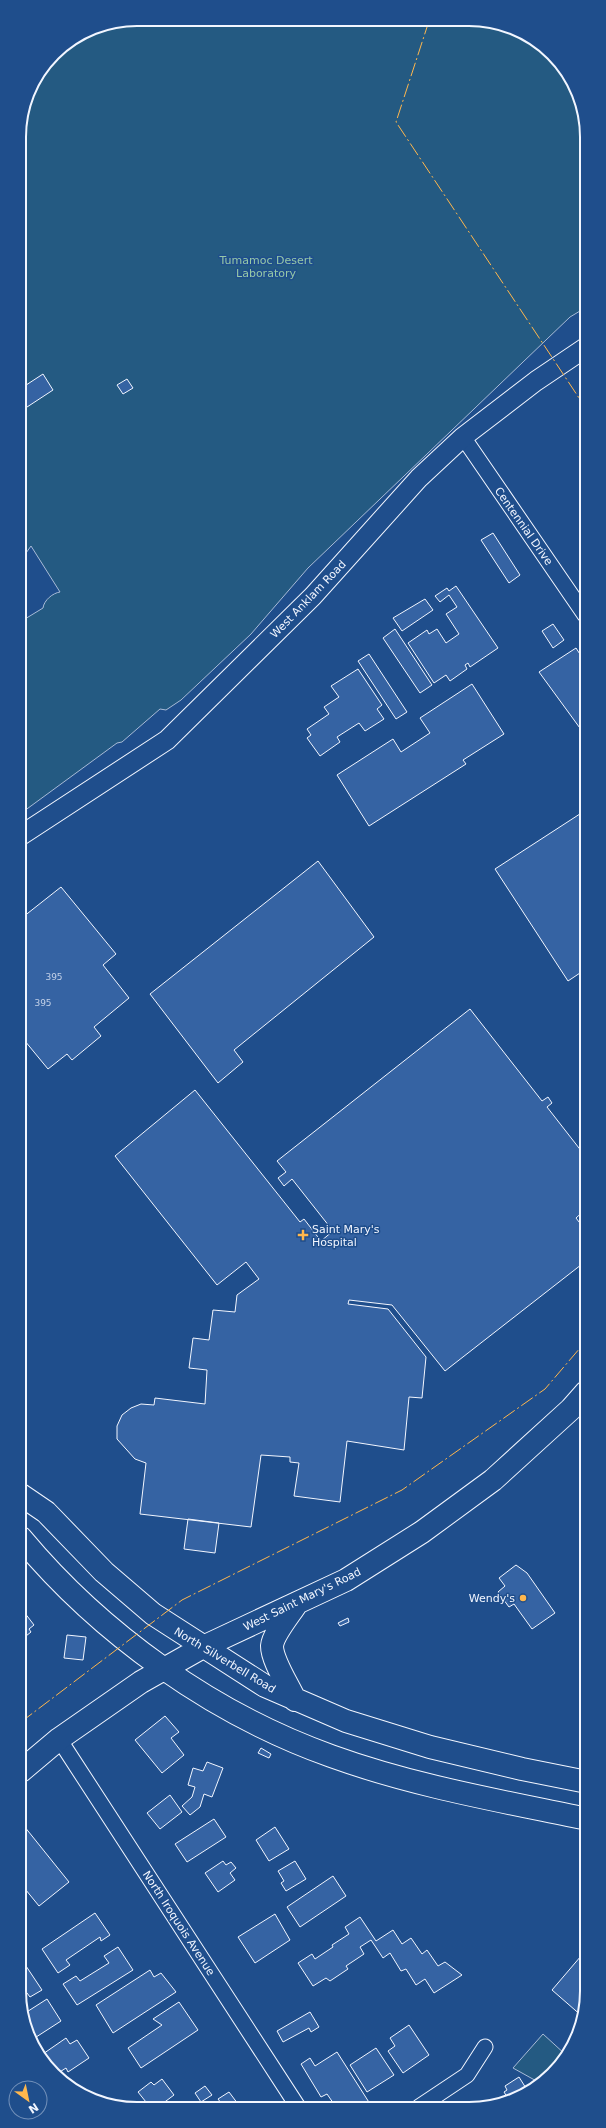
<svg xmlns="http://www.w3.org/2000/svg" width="606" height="2128" font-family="'DejaVu Sans',sans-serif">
  <rect width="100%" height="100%" fill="#1f4e8c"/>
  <path fill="#245a82" stroke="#a8bbd7" d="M 137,19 L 492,21 L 528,35 L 553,54 L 575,84 L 585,114 L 585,308 L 570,317 L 308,568 L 251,634 L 181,700 L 166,710 L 160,709 L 122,742 L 117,743 L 20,814 L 20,622 L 43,608 C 44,600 53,593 60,592 L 31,546 L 26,553 L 20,559 L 19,129 L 28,92 L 54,53 L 92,28 Z
    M 543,2034 L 566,2055 L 558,2069 L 540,2083 L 513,2068 Z"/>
  <path fill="#3563a3" stroke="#f2f6ff" d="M 43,374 L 53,390 L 24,409 L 20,402 L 20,389 Z
    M 127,379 L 133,388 L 123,394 L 117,385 Z
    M 493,533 L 520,575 L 509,583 L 481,540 Z
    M 456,586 L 498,648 L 470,667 L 468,663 L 465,665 L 467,669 L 450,681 L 446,675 L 434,683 L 408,643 L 427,630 L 429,634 L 437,629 L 446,643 L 459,634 L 446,614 L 457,607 L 449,595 L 440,602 L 435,596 L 447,588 L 449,591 Z
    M 20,599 L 26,602 L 20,614 Z
    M 425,599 L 433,610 L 402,631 L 393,618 Z
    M 553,624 L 564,640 L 553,648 L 542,631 Z
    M 395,629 L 432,685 L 420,693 L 383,638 Z
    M 576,648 L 585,662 L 585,735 L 539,672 Z
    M 369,654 L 407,712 L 396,719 L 358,661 Z
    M 358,669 L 382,705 L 377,709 L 384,719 L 365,731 L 359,723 L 337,737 L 340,742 L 320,756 L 307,738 L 311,735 L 307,729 L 329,714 L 324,707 L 339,697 L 331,686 Z
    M 472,684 L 504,734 L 463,760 L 466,764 L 369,826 L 337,775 L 393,739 L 401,752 L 430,733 L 420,718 Z
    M 586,810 L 586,969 L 568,981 L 495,869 Z
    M 318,861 L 374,937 L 234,1050 L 243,1062 L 218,1083 L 150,994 Z
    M 61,887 L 116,954 L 103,965 L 129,998 L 94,1027 L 101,1036 L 72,1060 L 67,1054 L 48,1069 L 20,1035 L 20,913 L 23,917 Z
    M 470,1009 L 542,1101 L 548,1097 L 552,1103 L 547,1107 L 586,1157 L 586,1209 L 576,1218 L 586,1231 L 586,1261 L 445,1371 L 392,1305 L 349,1300 L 348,1304 L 388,1309 L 426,1357 L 422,1398 L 409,1397 L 404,1450 L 347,1441 L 340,1502 L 294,1496 L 299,1463 L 290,1462 L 290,1457 L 261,1455 L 251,1527 L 140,1514 L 146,1463 L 135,1459 L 117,1439 L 117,1426 L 122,1415 L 131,1408 L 141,1404 L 154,1405 L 155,1398 L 205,1404 L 207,1370 L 189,1368 L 193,1338 L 209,1340 L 213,1310 L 235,1312 L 237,1295 L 259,1279 L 246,1262 L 217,1285 L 115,1156 L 195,1090 L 300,1222 L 304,1219 L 321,1241 L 333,1231 L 292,1179 L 284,1186 L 278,1178 L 286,1172 L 277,1161 Z
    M 188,1519 L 219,1523 L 215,1553 L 184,1549 Z
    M 516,1565 L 527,1573 L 555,1613 L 532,1629 L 514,1604 L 509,1607 L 498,1592 L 505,1586 L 499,1578 Z
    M 21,1608 L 34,1625 L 29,1629 L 31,1632 L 21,1640 Z
    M 348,1618 L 349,1622 L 340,1626 L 338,1623 Z
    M 67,1635 L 86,1637 L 83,1660 L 64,1658 Z
    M 165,1716 L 179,1732 L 171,1738 L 184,1755 L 162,1773 L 135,1740 Z
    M 261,1748 L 271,1754 L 269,1758 L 258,1753 Z
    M 207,1762 L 223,1768 L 212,1797 L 204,1794 L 200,1807 L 190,1815 L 182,1806 L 192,1797 L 195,1787 L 188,1785 L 193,1768 L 203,1771 Z
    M 170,1795 L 182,1812 L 160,1829 L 147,1813 Z
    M 214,1819 L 226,1837 L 187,1862 L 175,1844 Z
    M 24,1826 L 69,1882 L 39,1906 L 21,1884 L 21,1828 Z
    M 275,1827 L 289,1849 L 269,1861 L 256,1840 Z
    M 223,1861 L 226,1865 L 231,1862 L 236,1868 L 230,1873 L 235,1880 L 218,1892 L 205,1873 Z
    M 295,1861 L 306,1879 L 286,1891 L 281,1883 L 284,1881 L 278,1871 Z
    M 333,1876 L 346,1896 L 300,1927 L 287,1907 Z
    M 95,1913 L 110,1935 L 101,1941 L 100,1937 L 66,1960 L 70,1965 L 58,1973 L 42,1949 Z
    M 275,1914 L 290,1940 L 255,1963 L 238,1937 Z
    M 360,1917 L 376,1941 L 393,1930 L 402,1944 L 411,1938 L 422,1954 L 427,1950 L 438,1966 L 445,1962 L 462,1975 L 434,1993 L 425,1979 L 416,1985 L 406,1969 L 401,1971 L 390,1953 L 383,1958 L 371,1940 L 360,1947 L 364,1954 L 346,1966 L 348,1969 L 330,1981 L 326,1978 L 313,1986 L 298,1963 L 312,1954 L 315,1959 L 333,1947 L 332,1945 L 349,1934 L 345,1927 Z
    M 118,1947 L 133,1970 L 77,2005 L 63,1984 L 76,1976 L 80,1981 L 109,1963 L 104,1956 Z
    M 587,1949 L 587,1999 L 583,2017 L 552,1990 Z
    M 26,1966 L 42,1990 L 30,1997 L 27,1993 L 21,1996 L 21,1969 Z
    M 150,1970 L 154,1977 L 161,1973 L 176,1992 L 113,2033 L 96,2005 Z
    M 47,1999 L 61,2021 L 30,2041 L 22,2015 Z
    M 179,2002 L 198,2030 L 141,2068 L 128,2048 L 162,2025 L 153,2019 Z
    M 310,2012 L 319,2027 L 311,2032 L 309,2028 L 283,2042 L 277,2031 Z
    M 409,2025 L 429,2055 L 403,2073 L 388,2051 L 395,2046 L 390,2038 Z
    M 66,2038 L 70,2044 L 77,2040 L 89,2058 L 68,2072 L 66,2068 L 55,2075 L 40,2056 Z
    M 376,2048 L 394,2075 L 367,2092 L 350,2065 Z
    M 337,2052 L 372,2107 L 355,2107 L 352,2103 L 347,2107 L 336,2107 L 327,2094 L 321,2097 L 301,2064 L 310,2058 L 315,2066 Z
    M 519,2077 L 529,2093 L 509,2100 L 504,2092 L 507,2090 L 505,2086 Z
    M 162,2079 L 174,2095 L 158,2107 L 150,2107 L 138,2092 L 151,2082 L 154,2085 Z
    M 205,2086 L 212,2095 L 201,2102 L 195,2093 Z
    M 229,2092 L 238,2104 L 234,2107 L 224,2107 L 218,2099 Z"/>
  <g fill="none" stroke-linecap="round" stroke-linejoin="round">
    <defs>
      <path id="minor" d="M 463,437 L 585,615
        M 59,1739 L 298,2107
        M 419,2107 L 467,2075 L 485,2047"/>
      <path id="tertiary" d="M 20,836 L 167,740 L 313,596 L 419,478 L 463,437 L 536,381 L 585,348"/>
      <path id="secondary" d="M 21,1495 L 46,1512 L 104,1572 L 153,1614 L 265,1686 L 346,1721 L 430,1747 L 522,1769 L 587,1782
        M 21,1538 C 101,1634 213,1714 331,1756 C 414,1786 501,1801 587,1819
        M 295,1700 C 289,1686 272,1661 272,1646 C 273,1634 291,1613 297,1603
        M 21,1771 L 59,1739 L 141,1682 L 203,1647 L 346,1580 L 422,1532 L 493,1480 L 571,1409 L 586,1392"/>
    </defs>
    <use href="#minor" stroke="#f2f6ff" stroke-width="17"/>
    <use href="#tertiary" stroke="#f2f6ff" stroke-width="21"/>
    <use href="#secondary" stroke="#f2f6ff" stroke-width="24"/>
    <use href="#minor" stroke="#1f4e8c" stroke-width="15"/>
    <use href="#tertiary" stroke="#1f4e8c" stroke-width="19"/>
    <use href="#secondary" stroke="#1f4e8c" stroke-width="22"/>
    <path stroke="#ffb74d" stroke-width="1" stroke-dasharray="14 3 2 3" stroke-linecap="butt" d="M 429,21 L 396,122 L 585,407
      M 21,1722 L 182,1600 L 402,1490 L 545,1389 L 586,1341"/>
  </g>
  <g fill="#ffb74d" stroke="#1f4e8c" stroke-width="1.5">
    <path d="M301 1229h4v4h4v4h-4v4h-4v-4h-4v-4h4z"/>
    <circle cx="523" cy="1598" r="4"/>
  </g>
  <g text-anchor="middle" stroke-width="3" stroke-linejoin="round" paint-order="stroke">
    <g font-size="9" fill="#c3d1e8">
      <text x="54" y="980">395</text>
      <text x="43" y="1006">395</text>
    </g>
    <g font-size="11" fill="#97c8a6" stroke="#1f4e8c">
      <text x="266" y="264">Tumamoc Desert<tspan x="266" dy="13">Laboratory</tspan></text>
    </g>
    <g font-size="11" fill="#f2f6ff" stroke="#1f4e8c">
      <text transform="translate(524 526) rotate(55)" y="4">Centennial Drive</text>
      <text transform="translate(308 599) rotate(-46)" y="4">West Anklam Road</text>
      <text transform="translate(302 1599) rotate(-26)" y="4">West Saint Mary's Road</text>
      <text transform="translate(225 1660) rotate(31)" y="4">North Silverbell Road</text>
      <text transform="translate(179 1923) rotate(57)" y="4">North Iroquois Avenue</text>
    </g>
    <g font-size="11" fill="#f2f6ff" stroke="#1f4e8c" text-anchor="start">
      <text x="312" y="1233">Saint Mary's<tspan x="312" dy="13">Hospital</tspan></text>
      <text x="515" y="1602" text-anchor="end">Wendy's</text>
    </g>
  </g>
  <path d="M0 0H606V2128H0ZM137 26H469A111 111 0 0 1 580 137V1991A111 111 0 0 1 469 2102H137A111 111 0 0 1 26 1991V137A111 111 0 0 1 137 26Z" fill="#1f4e8c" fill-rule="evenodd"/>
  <path fill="none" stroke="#f2f6ff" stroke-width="2" d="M137 26H469A111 111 0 0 1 580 137V1991A111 111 0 0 1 469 2102H137A111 111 0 0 1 26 1991V137A111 111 0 0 1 137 26Z"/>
  <g transform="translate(28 2100) rotate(147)"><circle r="19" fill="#1f4e8c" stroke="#7391ba"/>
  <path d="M0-3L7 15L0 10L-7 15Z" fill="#ffb74d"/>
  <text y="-6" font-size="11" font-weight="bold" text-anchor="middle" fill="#f2f6ff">N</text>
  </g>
</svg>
